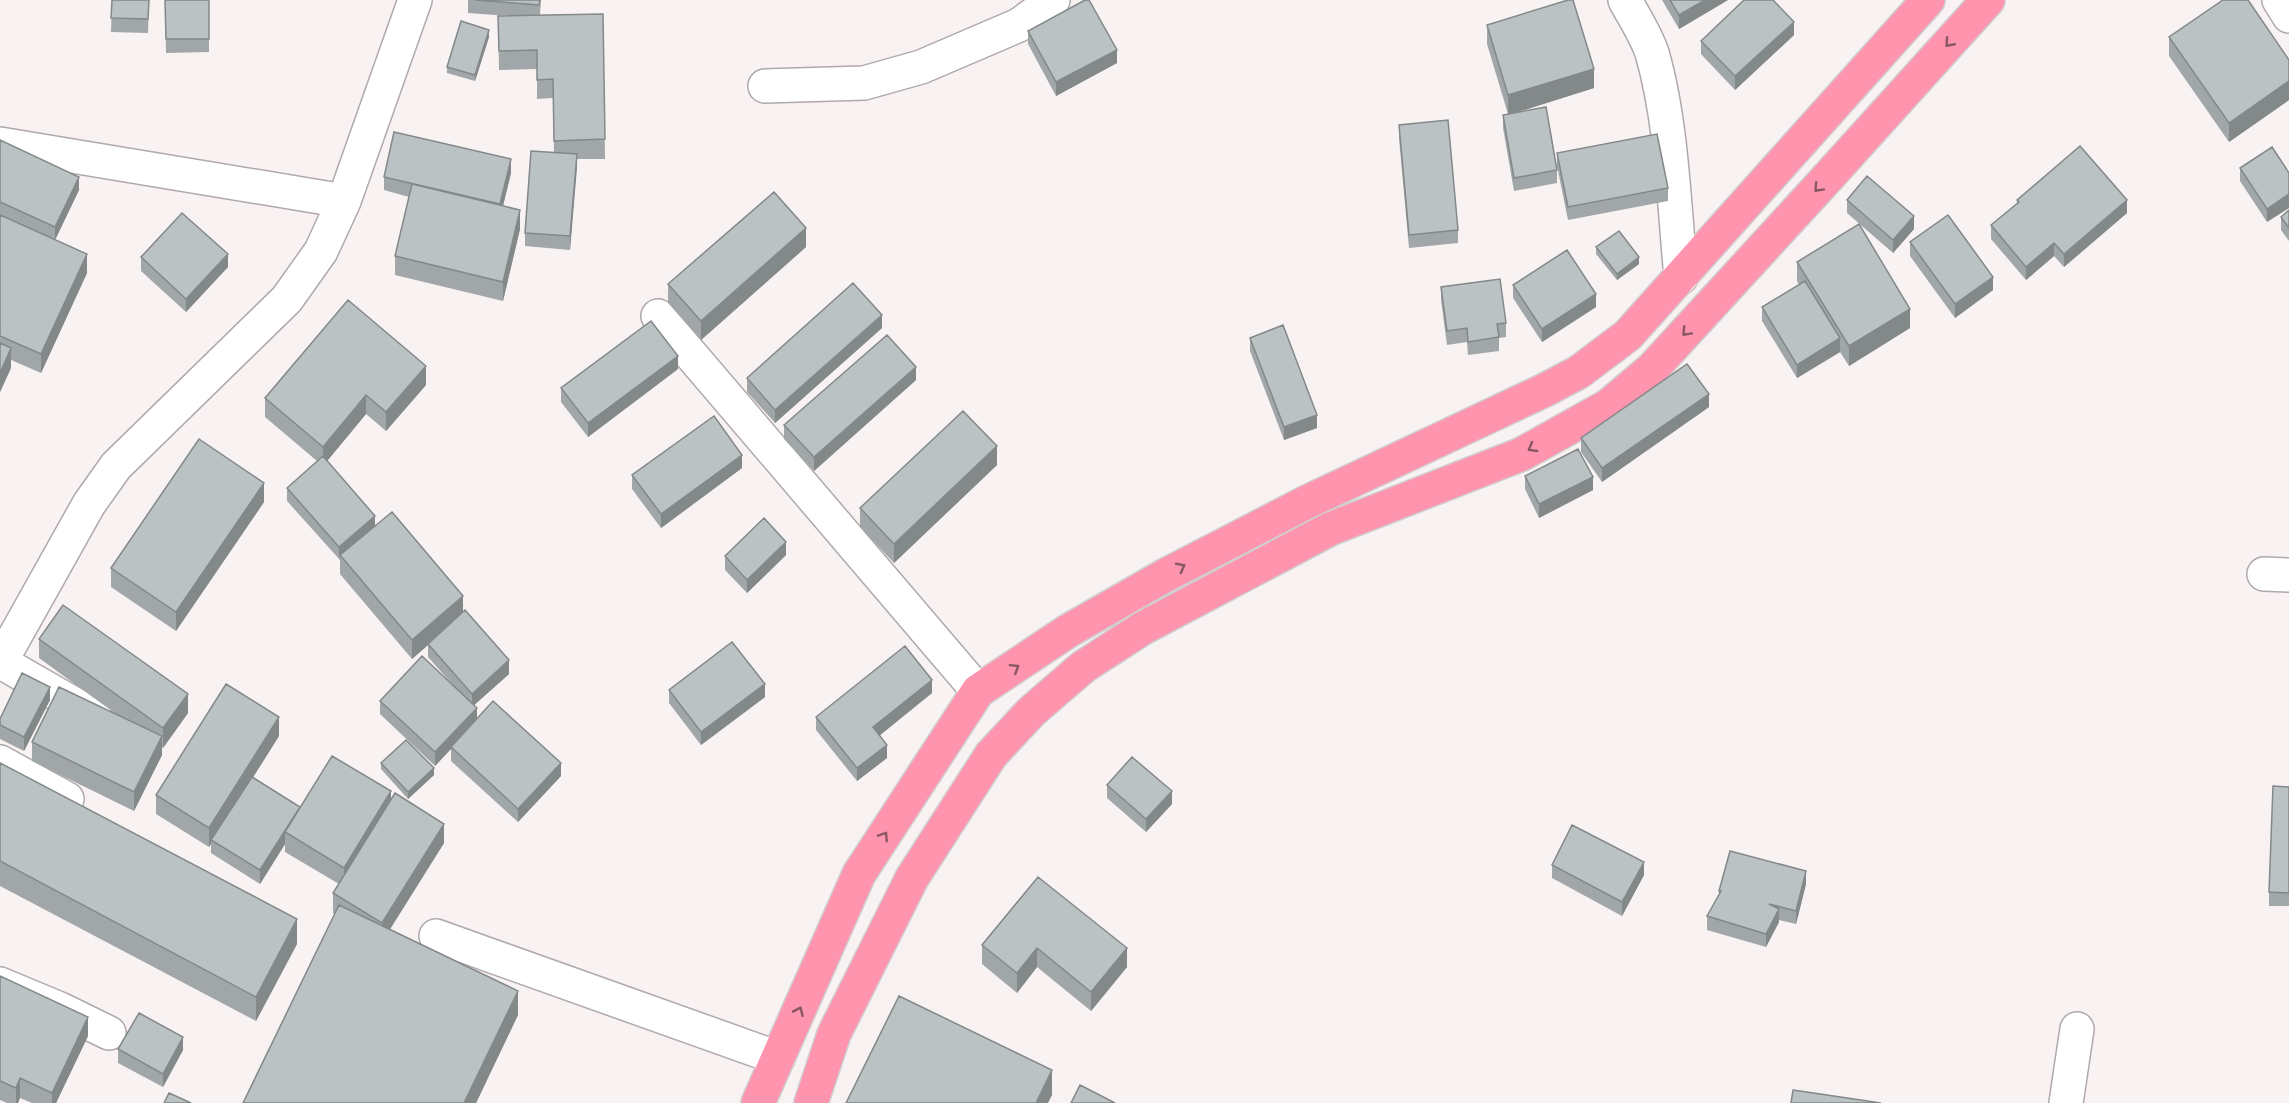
<svg xmlns="http://www.w3.org/2000/svg" width="2289" height="1103" font-family="Quicksand,sans-serif">
  <rect width="100%" height="100%" fill="#f9f2f3"/>
  <g fill="none" stroke-linecap="round" stroke-linejoin="round">
    <defs>
      <path id="minor" d="M 1625,0 C 1634,17 1646,35 1652,53 C 1672,122 1674,205 1681,277
        M 2279,0 L 2289,16
        M 765,86 L 864,83 L 921,67 L 1019,25 L 1053,0
        M 0,144 L 344,201
        M 658,316 L 978,691
        M 2264,574 L 2289,575
        M 1,662 L 95,716
        M 0,663 L 89,504 L 116,466 L 287,299 L 321,251 L 344,201 L 415,0
        M 0,762 L 67,799
        M 436,936 L 778,1058
        M 0,984 L 60,1009 L 109,1033
        M 2066,1103 L 2077,1029"/>
      <path id="trunk" d="M 758,1103 L 859,874 L 978,691 L 1068,631 L 1166,575 L 1307,502 L 1545,390 L 1579,372 L 1628,335 L 1928,0
        M 811,1103 L 834,1034 L 912,878 L 991,755 L 1031,712 L 1083,667 L 1143,628 L 1330,529 L 1522,454 L 1608,406 L 1653,368 L 1830,175 L 1988,0"/>
    </defs>
    <use href="#minor" stroke="#b0a9aa" stroke-width="36"/>
    <use href="#trunk" stroke="#d0cfcf" stroke-width="36"/>
    <use href="#minor" stroke="#fff" stroke-width="33"/>
    <use href="#trunk" stroke="#ff94af" stroke-width="33"/>
  </g>
  <path fill="#a1a7a8" d="M 112,0 L 149,0 L 148,33 L 111,32 Z
    M 165,0 L 209,0 L 209,52 L 166,53 Z
    M 468,0 L 541,0 L 540,15 L 603,14 L 605,159 L 577,159 L 570,250 L 525,246 L 525,233 L 554,152 L 553,98 L 537,99 L 537,69 L 499,70 L 498,16 L 509,16 L 468,13 Z
    M 1662,0 L 1728,0 L 1679,29 Z
    M 1487,25 L 1594,88 L 1515,113 L 1557,170 L 1557,183 L 1514,191 L 1503,128 L 1503,115 L 1508,114 L 1487,44 Z
    M 1028,31 L 1117,63 L 1056,96 L 1028,44 Z
    M 1794,35 L 1735,90 L 1701,54 L 1701,41 Z
    M 489,37 L 475,81 L 447,73 L 447,67 Z
    M 2169,37 L 2289,60 L 2289,100 L 2229,142 L 2169,56 Z
    M 1399,125 L 1458,230 L 1458,243 L 1409,248 L 1399,138 Z
    M 0,140 L 79,190 L 55,240 L 87,273 L 41,373 L 11,360 L 11,368 L 0,392 Z
    M 2272,147 L 2267,222 L 2240,181 L 2240,168 Z
    M 1557,153 L 1668,188 L 1668,201 L 1568,220 L 1557,166 Z
    M 511,173 L 503,206 L 520,229 L 503,301 L 395,275 L 395,256 L 409,197 L 384,190 L 384,177 Z
    M 1847,200 L 1914,229 L 1893,253 L 1847,213 Z
    M 2017,200 L 2127,213 L 2064,267 L 2054,256 L 2026,280 L 1991,239 L 1991,225 L 2017,203 Z
    M 2289,210 L 2289,241 L 2281,230 L 2281,217 Z
    M 1910,242 L 1993,290 L 1955,318 L 1910,256 Z
    M 806,247 L 701,340 L 668,303 L 668,284 Z
    M 1596,247 L 1639,264 L 1617,280 L 1596,254 Z
    M 141,257 L 228,267 L 186,312 L 141,271 Z
    M 1797,262 L 1910,328 L 1849,366 L 1840,352 L 1797,378 L 1762,321 L 1762,307 L 1799,285 L 1797,281 Z
    M 1513,285 L 1596,307 L 1542,342 L 1513,298 Z
    M 1441,287 L 1506,323 L 1506,337 L 1499,338 L 1499,351 L 1468,355 L 1467,342 L 1447,345 L 1441,300 Z
    M 882,328 L 775,423 L 747,392 L 747,378 Z
    M 1250,338 L 1317,428 L 1284,440 L 1250,351 Z
    M 678,369 L 588,437 L 561,402 L 561,388 Z
    M 916,380 L 814,471 L 784,439 L 784,425 Z
    M 426,385 L 386,431 L 366,414 L 327,461 L 375,526 L 463,612 L 509,674 L 474,705 L 477,719 L 561,776 L 518,822 L 451,761 L 451,749 L 435,766 L 380,714 L 380,701 L 452,684 L 428,657 L 428,645 L 412,659 L 340,574 L 340,560 L 287,501 L 287,488 L 317,461 L 265,417 L 265,398 Z
    M 1709,407 L 1602,482 L 1581,452 L 1581,438 Z
    M 997,465 L 894,563 L 860,527 L 860,508 Z
    M 742,468 L 661,528 L 632,489 L 632,475 Z
    M 1525,476 L 1593,490 L 1539,518 L 1525,489 Z
    M 264,502 L 176,631 L 111,587 L 111,568 Z
    M 786,555 L 747,593 L 725,570 L 725,556 Z
    M 39,639 L 188,713 L 163,748 L 162,747 L 162,755 L 134,811 L 32,761 L 32,742 L 116,714 L 39,658 Z
    M 669,690 L 765,697 L 701,745 L 669,703 Z
    M 932,693 L 879,735 L 887,758 L 857,781 L 816,730 L 816,717 Z
    M 50,700 L 24,751 L 0,739 L 0,719 Z
    M 279,736 L 253,777 L 300,807 L 391,799 L 444,843 L 390,929 L 518,1015 L 476,1103 L 243,1103 L 335,914 L 333,913 L 333,893 L 339,884 L 285,852 L 285,844 L 260,884 L 211,853 L 211,844 L 209,847 L 156,814 L 156,795 Z
    M 0,763 L 297,944 L 256,1021 L 0,886 Z
    M 381,763 L 434,775 L 408,799 L 381,769 Z
    M 1107,785 L 1172,804 L 1146,832 L 1107,798 Z
    M 2289,787 L 2289,906 L 2269,906 L 2269,892 Z
    M 1552,865 L 1644,875 L 1622,916 L 1552,878 Z
    M 1806,884 L 1796,924 L 1779,920 L 1779,922 L 1766,947 L 1707,930 L 1707,916 L 1719,895 L 1719,891 Z
    M 982,945 L 1127,948 L 1127,967 L 1091,1011 L 1037,967 L 1017,993 L 982,964 Z
    M 0,976 L 88,1036 L 56,1103 L 32,1103 L 20,1098 L 18,1103 L 7,1103 L 0,1100 Z
    M 118,1049 L 183,1050 L 163,1087 L 118,1063 Z"/>
  <path fill="#838888" d="M 1705,0 L 1728,0 L 1679,29 L 1679,15 Z
    M 1794,22 L 1794,35 L 1735,90 L 1735,76 Z
    M 489,30 L 489,37 L 475,81 L 475,75 Z
    M 1117,50 L 1117,63 L 1056,96 L 1056,82 Z
    M 1594,69 L 1594,88 L 1508,115 L 1508,95 Z
    M 2289,81 L 2289,100 L 2229,142 L 2229,123 Z
    M 577,154 L 577,168 L 570,250 L 570,236 Z
    M 511,159 L 511,173 L 500,218 L 500,204 Z
    M 79,177 L 79,190 L 55,240 L 55,227 Z
    M 2289,194 L 2289,208 L 2267,222 L 2267,209 Z
    M 2127,200 L 2127,213 L 2064,267 L 2064,254 Z
    M 520,210 L 520,229 L 503,301 L 503,282 Z
    M 1914,216 L 1914,229 L 1893,253 L 1893,240 Z
    M 806,228 L 806,247 L 701,340 L 701,321 Z
    M 2054,243 L 2054,256 L 2026,280 L 2026,267 Z
    M 87,254 L 87,273 L 41,373 L 41,354 Z
    M 228,254 L 228,267 L 186,312 L 186,299 Z
    M 1639,257 L 1639,264 L 1617,280 L 1617,274 Z
    M 1993,277 L 1993,290 L 1955,318 L 1955,304 Z
    M 1596,294 L 1596,307 L 1542,342 L 1542,329 Z
    M 1910,309 L 1910,328 L 1849,366 L 1849,346 Z
    M 882,315 L 882,328 L 775,423 L 775,410 Z
    M 1840,338 L 1840,352 L 1797,378 L 1797,365 Z
    M 11,348 L 11,368 L 0,392 L 0,373 Z
    M 678,356 L 678,369 L 588,437 L 588,423 Z
    M 426,366 L 426,385 L 386,431 L 386,412 Z
    M 916,367 L 916,380 L 814,471 L 814,457 Z
    M 1709,394 L 1709,407 L 1602,482 L 1602,468 Z
    M 366,395 L 366,414 L 323,466 L 323,447 Z
    M 1317,415 L 1317,428 L 1284,440 L 1284,427 Z
    M 997,446 L 997,465 L 894,563 L 894,544 Z
    M 742,455 L 742,468 L 661,528 L 661,514 Z
    M 1593,477 L 1593,490 L 1539,518 L 1539,504 Z
    M 264,483 L 264,502 L 176,631 L 176,612 Z
    M 375,516 L 375,529 L 340,555 L 339,561 L 339,547 Z
    M 786,542 L 786,555 L 747,593 L 747,580 Z
    M 463,596 L 463,616 L 428,644 L 428,645 L 412,659 L 412,640 Z
    M 509,660 L 509,674 L 472,707 L 472,694 Z
    M 932,680 L 932,693 L 873,741 L 873,727 Z
    M 765,684 L 765,697 L 701,745 L 701,732 Z
    M 50,687 L 50,700 L 24,751 L 24,737 Z
    M 188,694 L 188,713 L 163,748 L 163,728 Z
    M 477,708 L 477,721 L 435,766 L 435,752 Z
    M 279,717 L 279,736 L 213,841 L 211,840 L 211,844 L 209,847 L 209,828 Z
    M 162,736 L 162,755 L 134,811 L 134,792 Z
    M 887,745 L 887,758 L 857,781 L 857,768 Z
    M 561,763 L 561,776 L 518,822 L 518,809 Z
    M 434,768 L 434,775 L 408,799 L 408,792 Z
    M 391,791 L 391,810 L 344,887 L 344,868 Z
    M 1172,791 L 1172,804 L 1146,832 L 1146,819 Z
    M 300,807 L 285,832 L 285,844 L 260,884 L 260,870 Z
    M 444,824 L 444,843 L 382,942 L 382,923 Z
    M 1644,862 L 1644,875 L 1622,916 L 1622,902 Z
    M 1806,871 L 1806,884 L 1796,924 L 1796,911 Z
    M 1779,909 L 1779,922 L 1766,947 L 1766,934 Z
    M 297,919 L 297,944 L 256,1021 L 256,997 Z
    M 1037,948 L 1037,967 L 1017,993 L 1017,973 Z
    M 1127,948 L 1127,967 L 1091,1011 L 1091,992 Z
    M 518,991 L 518,1015 L 476,1103 L 464,1103 Z
    M 88,1017 L 88,1036 L 56,1103 L 52,1103 L 52,1093 Z
    M 183,1037 L 183,1050 L 163,1087 L 163,1074 Z
    M 1052,1070 L 1052,1095 L 1048,1103 L 1036,1103 Z
    M 20,1078 L 20,1098 L 18,1103 L 16,1103 L 16,1088 Z"/>
  <path fill="#bbc2c3" stroke="#838888" stroke-width="1.5" d="M 112,0 L 149,0 L 148,19 L 111,18 Z
    M 165,0 L 209,0 L 209,39 L 166,39 Z
    M 475,0 L 540,0 L 539,5 Z
    M 1085,0 L 1089,0 L 1117,50 L 1056,82 L 1028,31 Z
    M 1568,0 L 1573,0 L 1594,69 L 1508,95 L 1487,25 Z
    M 1670,0 L 1705,0 L 1679,15 Z
    M 1744,0 L 1773,0 L 1794,22 L 1735,76 L 1701,41 Z
    M 2223,0 L 2248,0 L 2289,60 L 2289,81 L 2229,123 L 2169,37 Z
    M 603,14 L 605,139 L 554,141 L 553,79 L 537,80 L 537,50 L 499,51 L 498,16 Z
    M 461,21 L 489,30 L 475,75 L 447,67 Z
    M 1546,107 L 1557,170 L 1514,178 L 1503,115 Z
    M 1448,120 L 1458,230 L 1409,235 L 1399,125 Z
    M 394,132 L 511,159 L 500,204 L 384,177 Z
    M 1657,134 L 1668,188 L 1568,207 L 1557,153 Z
    M 0,140 L 79,177 L 55,227 L 0,202 Z
    M 2080,146 L 2127,200 L 2064,254 L 2054,243 L 2026,267 L 1991,225 L 2019,202 L 2017,200 Z
    M 2272,147 L 2289,173 L 2289,194 L 2267,209 L 2240,168 Z
    M 531,151 L 577,154 L 570,236 L 525,233 Z
    M 1867,176 L 1914,216 L 1893,240 L 1847,200 Z
    M 412,184 L 520,210 L 503,282 L 395,256 Z
    M 774,192 L 806,228 L 701,321 L 668,284 Z
    M 2289,210 L 2289,228 L 2281,217 Z
    M 182,213 L 228,254 L 186,299 L 141,257 Z
    M 0,215 L 87,254 L 41,354 L 0,336 Z
    M 1948,215 L 1993,277 L 1955,304 L 1910,242 Z
    M 1859,224 L 1910,309 L 1849,346 L 1797,262 Z
    M 1619,231 L 1639,257 L 1617,274 L 1596,247 Z
    M 1567,250 L 1596,294 L 1542,329 L 1513,285 Z
    M 1500,279 L 1506,323 L 1497,324 L 1499,337 L 1468,342 L 1467,328 L 1447,331 L 1441,287 Z
    M 1805,281 L 1840,338 L 1797,365 L 1762,307 Z
    M 853,283 L 882,315 L 775,410 L 747,378 Z
    M 348,300 L 426,366 L 386,412 L 366,395 L 323,447 L 265,398 Z
    M 651,321 L 678,356 L 588,423 L 561,388 Z
    M 1283,325 L 1317,415 L 1284,427 L 1250,338 Z
    M 887,335 L 916,367 L 814,457 L 784,425 Z
    M 0,343 L 11,348 L 0,373 Z
    M 1687,364 L 1709,394 L 1602,468 L 1581,438 Z
    M 963,411 L 997,446 L 894,544 L 860,508 Z
    M 714,416 L 742,455 L 661,514 L 632,475 Z
    M 199,439 L 264,483 L 176,612 L 111,568 Z
    M 1578,449 L 1593,477 L 1539,504 L 1525,476 Z
    M 323,456 L 375,516 L 339,547 L 287,488 Z
    M 392,512 L 463,596 L 412,640 L 340,555 Z
    M 764,518 L 786,542 L 747,580 L 725,556 Z
    M 63,605 L 188,694 L 163,728 L 39,639 Z
    M 465,610 L 509,660 L 472,694 L 428,644 Z
    M 732,642 L 765,684 L 701,732 L 669,690 Z
    M 905,646 L 932,680 L 873,727 L 887,745 L 857,768 L 816,717 Z
    M 422,656 L 477,708 L 435,752 L 380,701 Z
    M 22,673 L 50,687 L 24,737 L 0,725 L 0,719 Z
    M 226,684 L 279,717 L 209,828 L 156,795 Z
    M 59,687 L 162,736 L 134,792 L 32,742 Z
    M 493,701 L 561,763 L 518,809 L 451,747 Z
    M 406,740 L 434,768 L 408,792 L 381,763 Z
    M 332,756 L 391,791 L 344,868 L 285,832 Z
    M 1132,757 L 1172,791 L 1146,819 L 1107,785 Z
    M 0,763 L 297,919 L 256,997 L 0,861 Z
    M 252,777 L 300,807 L 260,870 L 211,840 Z
    M 2273,786 L 2289,787 L 2289,893 L 2269,892 Z
    M 395,793 L 444,824 L 382,923 L 333,893 Z
    M 1572,825 L 1644,862 L 1622,902 L 1552,865 Z
    M 1730,851 L 1806,871 L 1796,911 L 1769,904 L 1779,909 L 1766,934 L 1707,916 L 1721,891 L 1719,891 Z
    M 1038,877 L 1127,948 L 1091,992 L 1037,948 L 1017,973 L 982,945 Z
    M 339,905 L 518,991 L 464,1103 L 243,1103 Z
    M 0,976 L 88,1017 L 52,1093 L 20,1078 L 16,1088 L 0,1081 Z
    M 899,996 L 1052,1070 L 1036,1103 L 846,1103 Z
    M 139,1013 L 183,1037 L 163,1074 L 118,1049 Z
    M 1080,1085 L 1115,1103 L 1071,1103 Z
    M 1793,1090 L 1881,1103 L 1791,1103 Z
    M 169,1093 L 191,1103 L 164,1103 Z"/>
  <defs><path id="oneway-chevron" d="M-2-3.5L2.5 0L-2 3.5" fill="none" stroke-width="1.6" stroke-linecap="round" stroke-linejoin="round" transform="scale(1.5)"/></defs>
  <g stroke="#895864">
    <use href="#oneway-chevron" transform="translate(1949 43) rotate(132)"/>
    <use href="#oneway-chevron" transform="translate(1818 188) rotate(133)"/>
    <use href="#oneway-chevron" transform="translate(1686 332) rotate(133)"/>
    <use href="#oneway-chevron" transform="translate(1532 448) rotate(150)"/>
    <use href="#oneway-chevron" transform="translate(1181 567) rotate(-28)"/>
    <use href="#oneway-chevron" transform="translate(1015 668) rotate(-32)"/>
    <use href="#oneway-chevron" transform="translate(884 836) rotate(-57)"/>
    <use href="#oneway-chevron" transform="translate(799 1011) rotate(-66)"/>
  </g>
</svg>
